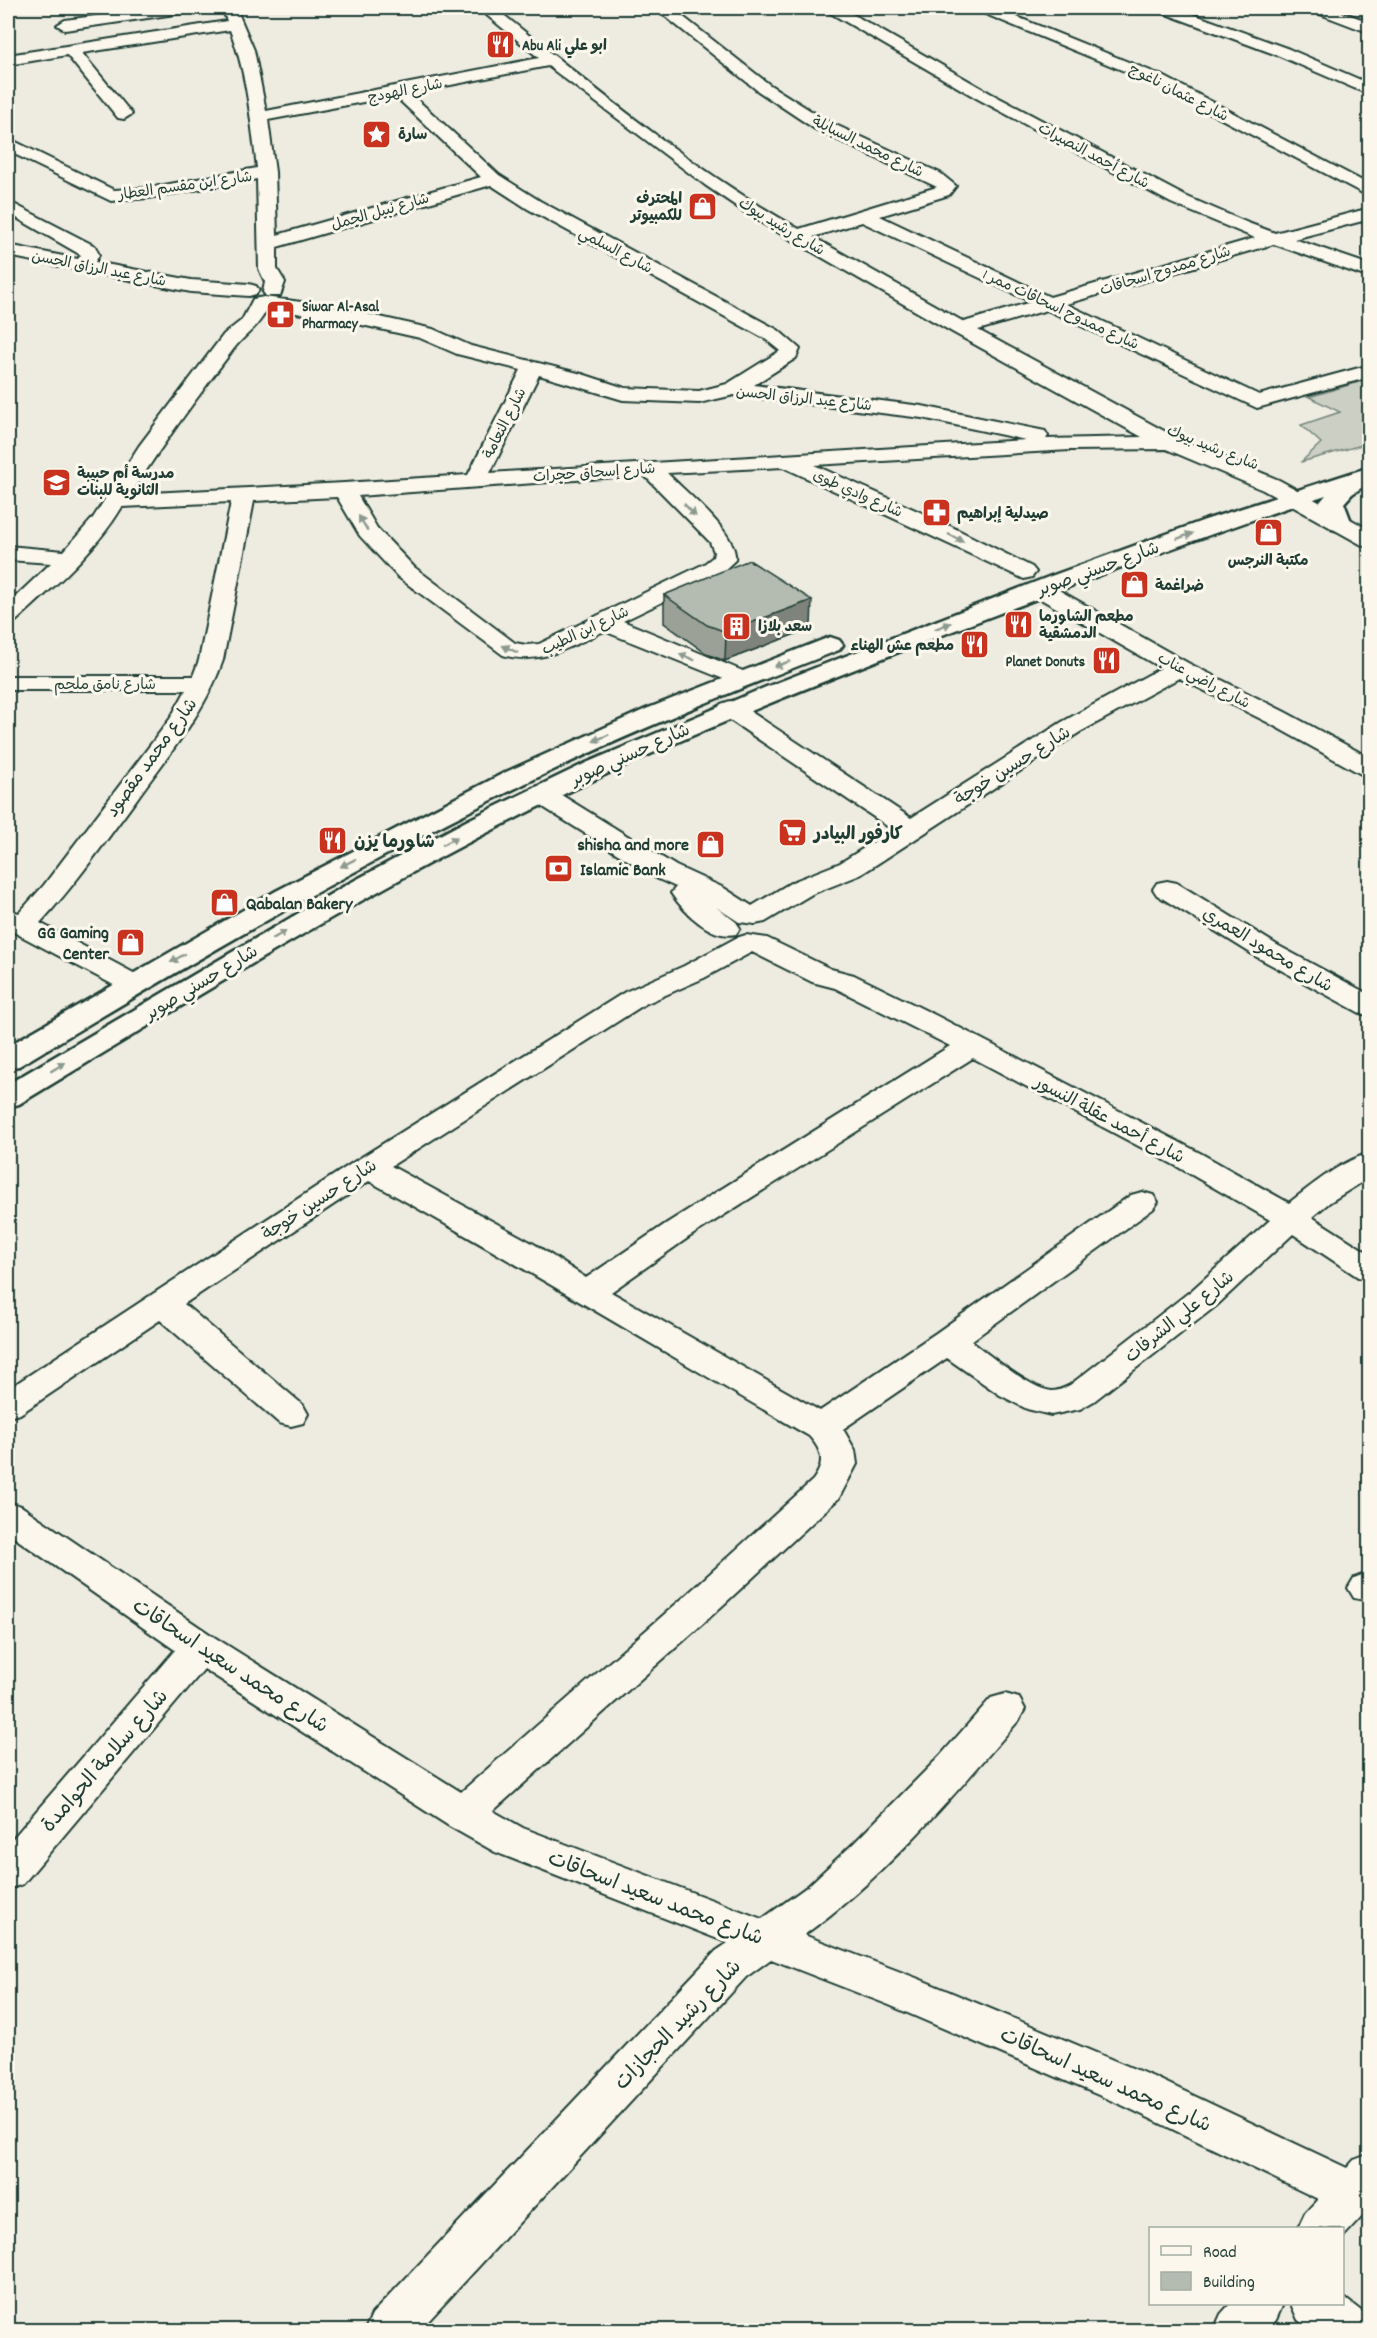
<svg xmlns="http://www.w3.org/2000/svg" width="1377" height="2338" font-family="Dekko,'Playpen Sans Arabic',sans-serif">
  <rect width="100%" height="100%" fill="#eeece1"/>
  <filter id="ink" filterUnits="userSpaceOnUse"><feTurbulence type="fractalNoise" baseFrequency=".0167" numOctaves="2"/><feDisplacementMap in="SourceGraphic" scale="12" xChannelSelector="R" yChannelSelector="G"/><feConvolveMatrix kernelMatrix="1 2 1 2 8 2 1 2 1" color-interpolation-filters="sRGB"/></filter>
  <g filter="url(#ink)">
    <path fill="#cbcfc4" stroke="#75867c" stroke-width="1.5" d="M 1369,379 L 1369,443 L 1301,462 L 1321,443 L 1301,425 L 1340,412 L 1309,397 Z"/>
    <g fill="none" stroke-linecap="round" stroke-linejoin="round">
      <defs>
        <path id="minor" d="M 154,8 L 190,8 L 182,13 L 65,30 L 57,25 L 65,20 Z
          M 222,8 L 236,8 L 254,50 L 266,111 L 539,58 L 478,8 L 495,8 C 592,86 690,168 799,229 L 937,187 L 815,129 L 758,91 L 655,8 L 672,8 L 770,85 L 827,121 L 940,173 L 956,186 L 949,195 L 880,216 L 1050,297 L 1255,238 L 1171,203 L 978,99 L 827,11 L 825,8 L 842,8 L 990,93 L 1183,195 L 1248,223 L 1275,233 L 1370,208 L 1370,219 L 1294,239 L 1370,265 L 1370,278 L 1274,244 L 1066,304 L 1259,395 L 1370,365 L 1370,377 L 1257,408 L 1047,310 L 978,330 L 1177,438 L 1279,480 L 1370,530 L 1370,547 L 1362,545 L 1263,490 L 1166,449 L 1070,450 L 814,465 L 938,520 L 1032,567 L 1036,572 L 1032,577 L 1024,579 L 783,467 L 667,473 C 685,492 739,534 735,560 L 720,574 L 623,621 L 750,674 L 753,679 L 750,684 L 741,686 L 604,631 C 570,647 540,666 503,655 L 398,577 L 360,536 L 337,497 L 254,501 L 223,660 C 205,713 168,755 136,800 C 105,842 75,885 40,923 L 143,978 L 147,984 L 143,990 L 133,993 L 123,990 L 8,929 L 8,910 L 19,913 L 44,885 L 170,719 L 186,690 L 8,690 L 8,676 L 193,676 L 199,660 L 231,502 L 122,507 C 95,552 54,586 16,621 L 8,623 L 8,604 L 51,563 L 8,560 L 8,546 L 64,551 L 93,518 L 139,446 L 224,334 L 242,320 L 253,299 L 264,297 L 331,306 L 433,329 L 471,346 L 582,374 L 625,388 L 699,391 L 727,384 L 780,351 L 764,338 L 528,209 L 491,185 L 277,247 L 277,269 L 285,282 L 280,296 L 266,296 L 263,292 L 265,282 L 259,269 L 257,179 L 148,198 L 111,201 L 8,151 L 8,140 L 14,141 L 114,190 L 148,188 L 257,168 C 251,122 247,73 230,30 L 82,53 L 132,114 L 124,119 L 118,118 L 67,55 L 8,65 L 8,55 L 227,21 ZM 548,66 L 705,185 L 755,219 L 954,333 L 1142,437 L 1046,439 L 1048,436 L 1045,431 L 922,406 L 754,385 L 796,358 L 800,349 L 778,330 L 540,201 L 499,175 L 410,93 ZM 395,96 L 481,177 L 277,235 L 275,172 L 268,120 ZM 862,222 L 1031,302 L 964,322 L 813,237 ZM 267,309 L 331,318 L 420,338 L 457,354 L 521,370 L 468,475 L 344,483 L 131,494 C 162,444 197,398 232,351 C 245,333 256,331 267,309 ZM 539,375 L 623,400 L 699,403 L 734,395 L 922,418 L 1026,440 L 490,473 ZM 644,475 L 710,542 L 714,552 L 713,557 L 704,564 L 539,644 L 526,645 L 515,643 L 414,567 L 377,528 L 358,496 Z
          M 975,8 L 995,8 L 1163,76 L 1370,185 L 1370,197 L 1151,82 L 978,11 Z
          M 1155,8 L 1176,8 L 1289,49 L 1370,84 L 1370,95 L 1277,55 L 1158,11 Z
          M 1309,8 L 1330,8 L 1370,22 L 1370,33 L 1312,11 Z
          M 8,201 L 95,246 L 99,255 L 95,262 L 191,280 L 249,284 L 256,286 L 259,290 L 256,294 L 249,296 L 191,292 L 8,256 L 8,245 L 78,259 L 81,255 L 8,213 Z
          M 1040,582 L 1048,584 L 1188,663 L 1285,712 L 1370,758 L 1370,777 L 1361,774 L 1267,722 L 1179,678 L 1080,732 L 860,875 L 812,894 L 765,922 L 755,924 L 739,922 L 716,907 L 736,922 L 740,928 L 736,934 C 711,940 684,912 671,893 L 676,887 L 656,878 L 532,800 L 528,794 L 532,788 L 541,786 L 550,788 L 676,866 L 724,888 L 752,906 L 792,882 L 840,863 L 893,830 L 721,714 L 717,709 L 721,704 L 730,701 L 739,704 L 911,818 L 1062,722 L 1161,668 L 1032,594 L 1028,589 L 1032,584 Z
          M 1167,881 L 1177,883 L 1277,945 L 1370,995 L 1370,1016 L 1360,1013 L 1257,957 L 1157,895 L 1153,889 L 1157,883 Z
          M 746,935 L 767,938 L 831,969 L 854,975 L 937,1016 L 1200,1153 L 1289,1203 C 1312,1185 1341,1161 1370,1153 L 1370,1177 L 1330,1202 L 1312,1217 L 1370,1254 L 1370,1280 L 1358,1277 L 1293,1234 L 1216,1306 L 1094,1401 L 1080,1409 L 1051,1415 L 1027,1409 L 1000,1395 L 947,1358 L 843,1429 L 855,1450 L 857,1464 L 839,1498 L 709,1618 L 493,1811 L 523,1828 L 762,1919 L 808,1886 L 854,1843 L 940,1756 L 991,1698 L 1005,1694 L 1019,1698 L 1025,1709 L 1019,1720 C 953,1796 886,1876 804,1935 L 919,1979 L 1156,2078 L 1347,2168 L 1354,2160 L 1370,2154 L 1370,2208 L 1342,2238 L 1342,2228 L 1298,2228 L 1305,2213 L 1318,2199 L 1124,2106 L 889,2005 L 771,1959 L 746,1977 L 420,2330 L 365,2330 L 372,2314 L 716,1951 L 728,1943 L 495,1852 L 449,1826 L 204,1669 L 23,1884 L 8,1889 L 8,1844 L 175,1650 L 8,1533 L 8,1502 L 21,1506 L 214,1637 L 461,1792 L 683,1598 L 813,1480 C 826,1463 822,1450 809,1436 C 662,1351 517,1263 369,1181 L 184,1304 L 303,1405 L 308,1414 L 303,1423 L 291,1426 L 279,1423 L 160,1320 L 20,1414 L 8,1417 L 8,1389 L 357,1160 L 625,992 L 684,966 L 736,938 ZM 752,952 L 812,982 L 835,988 L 950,1046 L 667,1223 L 586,1278 L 534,1244 L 391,1166 L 645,1004 L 704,978 ZM 973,1058 L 1178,1167 L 1270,1220 L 1192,1290 L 1070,1385 C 1064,1388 1059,1391 1052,1391 C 1032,1390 988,1354 971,1341 L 1153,1209 L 1158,1202 L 1153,1195 L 1142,1192 L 1131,1195 L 936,1333 L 820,1411 L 611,1292 L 689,1237 Z
          M 1370,1572 L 1370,1601 L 1354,1598 L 1348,1588 L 1354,1578 Z
          M 1342,2296 L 1365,2314 L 1370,2330 L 1312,2330 L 1298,2320 L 1291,2304 L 1342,2304 Z
          M 1230,2304 L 1283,2304 L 1276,2320 L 1267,2330 L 1214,2330 L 1221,2314 Z"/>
        <path id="major" d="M 1370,467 L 1369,483 L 1352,494 L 1344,503 L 1352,524 L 1348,529 L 1340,531 L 1332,529 L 1321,510 L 1320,502 L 1326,495 C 1194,538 1066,588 937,637 C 804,689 670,741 542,805 C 362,894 191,1000 19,1104 L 8,1107 L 8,1084 L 348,884 L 468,820 L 586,763 L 766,687 L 1051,576 L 1205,520 Z
          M 830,637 L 839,640 L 843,645 L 839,650 C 741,688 643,727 549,772 C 367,859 192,962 19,1066 L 8,1068 L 8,1046 L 276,891 L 506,772 L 646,709 Z"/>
      </defs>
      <use href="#minor" stroke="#1f3d34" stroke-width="4"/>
      <use href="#major" stroke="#1f3d34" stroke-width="5"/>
      <use href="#minor" fill="#fbf7ec" fill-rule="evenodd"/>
      <use href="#major" fill="#fbf7ec" fill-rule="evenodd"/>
    </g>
    <path fill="#9ba197" stroke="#1f3d34" stroke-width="1.5" d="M 664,595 L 811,628 L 725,661 L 707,654 L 664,623 Z"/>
    <path fill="#7e837b" stroke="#1f3d34" stroke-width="1.5" d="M 812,600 L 811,628 L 725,661 L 726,632 Z"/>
    <path fill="#b4bbb0" stroke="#1f3d34" stroke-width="1.5" d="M 749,560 L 812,600 L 726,632 L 707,625 L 664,595 Z"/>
    <defs><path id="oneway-solid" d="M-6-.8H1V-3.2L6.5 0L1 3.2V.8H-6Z" transform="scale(1.5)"/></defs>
    <g fill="#8d9a90">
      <use href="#oneway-solid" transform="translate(690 510) rotate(45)"/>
      <use href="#oneway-solid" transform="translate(363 523) rotate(-121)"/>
      <use href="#oneway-solid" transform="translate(1185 536) rotate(-20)"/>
      <use href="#oneway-solid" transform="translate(956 538) rotate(27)"/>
      <use href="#oneway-solid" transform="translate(943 626) rotate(-21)"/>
      <use href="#oneway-solid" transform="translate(510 649) rotate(-155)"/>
      <use href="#oneway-solid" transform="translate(687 657) rotate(-157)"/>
      <use href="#oneway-solid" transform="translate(782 664) rotate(159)"/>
      <use href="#oneway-solid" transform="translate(601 738) rotate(156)"/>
      <use href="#oneway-solid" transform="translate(450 841) rotate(-28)"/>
      <use href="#oneway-solid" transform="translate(348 863) rotate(153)"/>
      <use href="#oneway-solid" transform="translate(279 935) rotate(-31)"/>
      <use href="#oneway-solid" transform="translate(178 958) rotate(150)"/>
      <use href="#oneway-solid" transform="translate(58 1067) rotate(-31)"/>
    </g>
  </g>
  <defs>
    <symbol id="restaurant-square" viewBox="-11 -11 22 22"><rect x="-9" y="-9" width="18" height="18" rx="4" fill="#c8321e" stroke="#fbf7ec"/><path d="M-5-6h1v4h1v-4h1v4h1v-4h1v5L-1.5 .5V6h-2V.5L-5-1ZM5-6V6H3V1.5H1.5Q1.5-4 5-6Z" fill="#fff"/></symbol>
    <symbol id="sight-square" viewBox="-11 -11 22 22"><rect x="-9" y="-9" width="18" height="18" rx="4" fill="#c8321e" stroke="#fbf7ec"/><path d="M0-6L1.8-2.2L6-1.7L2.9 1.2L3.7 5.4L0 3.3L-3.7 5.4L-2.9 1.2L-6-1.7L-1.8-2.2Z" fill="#fff"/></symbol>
    <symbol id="shop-square" viewBox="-11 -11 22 22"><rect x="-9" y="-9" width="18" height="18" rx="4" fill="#c8321e" stroke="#fbf7ec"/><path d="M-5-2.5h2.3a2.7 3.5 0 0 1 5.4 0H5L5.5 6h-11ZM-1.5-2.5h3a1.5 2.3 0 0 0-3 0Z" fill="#fff"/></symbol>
    <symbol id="pharmacy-square" viewBox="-11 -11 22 22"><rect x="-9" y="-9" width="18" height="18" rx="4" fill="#c8321e" stroke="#fbf7ec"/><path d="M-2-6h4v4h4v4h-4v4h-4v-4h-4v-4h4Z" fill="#fff"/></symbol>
    <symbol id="school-square" viewBox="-11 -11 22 22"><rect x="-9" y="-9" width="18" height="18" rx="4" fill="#c8321e" stroke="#fbf7ec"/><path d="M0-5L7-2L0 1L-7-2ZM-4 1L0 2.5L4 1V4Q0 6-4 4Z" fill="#fff"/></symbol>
    <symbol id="building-square" viewBox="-11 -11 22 22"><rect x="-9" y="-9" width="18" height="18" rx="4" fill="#c8321e" stroke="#fbf7ec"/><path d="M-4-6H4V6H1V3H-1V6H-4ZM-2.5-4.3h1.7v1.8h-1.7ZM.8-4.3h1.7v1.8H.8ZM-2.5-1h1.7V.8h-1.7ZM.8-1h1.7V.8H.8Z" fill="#fff"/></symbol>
    <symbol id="supermarket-square" viewBox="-11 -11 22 22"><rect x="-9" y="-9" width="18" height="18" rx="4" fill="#c8321e" stroke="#fbf7ec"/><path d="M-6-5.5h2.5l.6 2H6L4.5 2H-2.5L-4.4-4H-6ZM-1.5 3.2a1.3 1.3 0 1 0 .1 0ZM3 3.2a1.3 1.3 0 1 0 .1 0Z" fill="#fff"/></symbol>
    <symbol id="bank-square" viewBox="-11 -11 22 22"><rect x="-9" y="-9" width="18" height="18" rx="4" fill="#c8321e" stroke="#fbf7ec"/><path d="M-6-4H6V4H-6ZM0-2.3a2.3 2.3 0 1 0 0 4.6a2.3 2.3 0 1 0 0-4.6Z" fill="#fff"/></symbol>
  </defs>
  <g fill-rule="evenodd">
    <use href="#restaurant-square" x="484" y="28" width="33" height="33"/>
    <use href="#sight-square" x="360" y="118" width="33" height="33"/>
    <use href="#shop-square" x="686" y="190" width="33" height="33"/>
    <use href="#pharmacy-square" x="264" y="298" width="33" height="33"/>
    <use href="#school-square" x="40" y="466" width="33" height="33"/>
    <use href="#pharmacy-square" x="920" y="496" width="33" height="33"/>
    <use href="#shop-square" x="1252" y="516" width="33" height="33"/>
    <use href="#shop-square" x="1118" y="568" width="33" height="33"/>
    <use href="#restaurant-square" x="1002" y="608" width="33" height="33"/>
    <use href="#building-square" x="720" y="610" width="33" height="33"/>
    <use href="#restaurant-square" x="958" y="628" width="33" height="33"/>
    <use href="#restaurant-square" x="1090" y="644" width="33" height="33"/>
    <use href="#supermarket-square" x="776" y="816" width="33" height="33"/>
    <use href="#restaurant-square" x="316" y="824" width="33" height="33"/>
    <use href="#shop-square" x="694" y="828" width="33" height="33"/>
    <use href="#bank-square" x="542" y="852" width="33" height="33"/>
    <use href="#shop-square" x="208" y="886" width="33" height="33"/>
    <use href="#shop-square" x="114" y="926" width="33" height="33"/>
  </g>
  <g text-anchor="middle" stroke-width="6" stroke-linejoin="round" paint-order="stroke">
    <g font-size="15" font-weight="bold" fill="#1f3d34" stroke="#fbf7ec" text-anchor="start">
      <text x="522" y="50">Abu Ali ابو علي</text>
      <text x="398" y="139">سارة</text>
      <text x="682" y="203" text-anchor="end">المحترف<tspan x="682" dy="17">للكمبيوتر</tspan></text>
      <text x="302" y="311">Siwar Al-Asal<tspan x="302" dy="17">Pharmacy</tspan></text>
      <text x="77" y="478">مدرسة أم حبيبة<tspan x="77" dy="17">الثانوية للبنات</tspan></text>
      <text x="957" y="518">صيدلية إبراهيم</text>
      <text x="1268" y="565" text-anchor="middle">مكتبة النرجس</text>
      <text x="1155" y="590">ضراغمة</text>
      <text x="1039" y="621">مطعم الشاورما<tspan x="1039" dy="17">الدمشقية</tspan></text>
      <text x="758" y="631">سعد بلازا</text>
      <text x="954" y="650" text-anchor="end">مطعم عش الهناء</text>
      <text x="1085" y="666" text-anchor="end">Planet Donuts</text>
    </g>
    <g font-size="15" fill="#1f3d34" stroke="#fbf7ec">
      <text transform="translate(405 90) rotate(-11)" y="5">شارع الهودج</text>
      <text transform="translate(1179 92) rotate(27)" y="5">شارع عثمان ناغوج</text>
      <text transform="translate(868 146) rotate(26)" y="5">شارع محمد السبايلة</text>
      <text transform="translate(1094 155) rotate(28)" y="5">شارع أحمد النصيرات</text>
      <text transform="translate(185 185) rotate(-8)" y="5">شارع ابن مقسم العطار</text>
      <text transform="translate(380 211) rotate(-16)" y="5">شارع نبيل الجمل</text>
      <text transform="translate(782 226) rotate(31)" y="5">شارع رشيد بيوك</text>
      <text transform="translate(616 250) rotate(28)" y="5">شارع السلمي</text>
      <text transform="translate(99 268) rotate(11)" y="5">شارع عبد الرزاق الحسن</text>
      <text transform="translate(1165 270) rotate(-17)" y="5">شارع ممدوح اسحاقات</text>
      <text transform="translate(1061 309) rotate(25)" y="5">شارع ممدوح اسحاقات ممر 1</text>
      <text transform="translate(804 398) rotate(6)" y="5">شارع عبد الرزاق الحسن</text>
      <text transform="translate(504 423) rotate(-63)" y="5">شارع النعامة</text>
      <text transform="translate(1213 447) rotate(22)" y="5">شارع رشيد بيوك</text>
      <text transform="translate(594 472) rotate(-4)" y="5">شارع إسحاق حجرات</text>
      <text transform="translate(858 493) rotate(24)" y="5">شارع وادي طوى</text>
      <text transform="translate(585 630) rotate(-25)" y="5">شارع ابن الطيب</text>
      <text transform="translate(1204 680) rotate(28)" y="5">شارع راضي عناب</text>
      <text x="105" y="689">شارع نامق ملحم</text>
    </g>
    <g font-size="18" fill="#1f3d34" stroke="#fbf7ec">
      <text transform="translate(1098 568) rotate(-20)" y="6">شارع حسني صوبر</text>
      <text transform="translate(630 754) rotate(-24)" y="6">شارع حسني صوبر</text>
      <text transform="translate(151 757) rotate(-54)" y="6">شارع محمد مقصود</text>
      <text transform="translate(1012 765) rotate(-32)" y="6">شارع حسين خوجة</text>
      <text transform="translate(1268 949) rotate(31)" y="6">شارع محمود العمري</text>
      <text transform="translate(201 982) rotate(-31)" y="6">شارع حسني صوبر</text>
      <text transform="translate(1110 1119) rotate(28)" y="6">شارع أحمد عقلة النسور</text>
      <text transform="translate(319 1199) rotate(-33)" y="6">شارع حسين خوجة</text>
      <text transform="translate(1179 1316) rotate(-39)" y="6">شارع علي الشرفات</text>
    </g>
    <g font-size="18" font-weight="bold" fill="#1f3d34" stroke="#fbf7ec" text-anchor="start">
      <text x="814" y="839">كارفور البيادر</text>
      <text x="354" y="847">شاورما يزن</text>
      <text x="689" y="850" text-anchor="end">shisha and more</text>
      <text x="580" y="875">Islamic Bank</text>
      <text x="246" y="909">Qabalan Bakery</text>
      <text x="109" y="938" text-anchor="end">GG Gaming<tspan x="109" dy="21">Center</tspan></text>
    </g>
    <g font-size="21" fill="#1f3d34" stroke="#fbf7ec">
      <text transform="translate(231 1665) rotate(33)" y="7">شارع محمد سعيد اسحاقات</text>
      <text transform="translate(104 1760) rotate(-49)" y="7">شارع سلامة الحوامدة</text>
      <text transform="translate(656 1897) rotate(21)" y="7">شارع محمد سعيد اسحاقات</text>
      <text transform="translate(677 2024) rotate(-46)" y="7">شارع رشيد الحجازات</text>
      <text transform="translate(1106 2079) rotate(24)" y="7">شارع محمد سعيد اسحاقات</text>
    </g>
  </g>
  <rect width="1377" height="2338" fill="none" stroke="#fbf7ec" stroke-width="30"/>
  <rect x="15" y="15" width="1347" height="2308" fill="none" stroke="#1f3d34" stroke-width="2" filter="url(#ink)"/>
  <rect x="1149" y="2227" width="195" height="78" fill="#fbf7ec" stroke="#a3ada2" stroke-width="1.5"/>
  <rect x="1161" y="2246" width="30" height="9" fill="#fbf7ec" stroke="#a3ada2" stroke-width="1.5"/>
  <text x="1203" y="2257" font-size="18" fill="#1f3d34">Road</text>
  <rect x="1161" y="2272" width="30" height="18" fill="#b4bbb0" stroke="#a3ada2" stroke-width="1.5"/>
  <text x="1203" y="2287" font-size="18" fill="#1f3d34">Building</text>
</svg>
